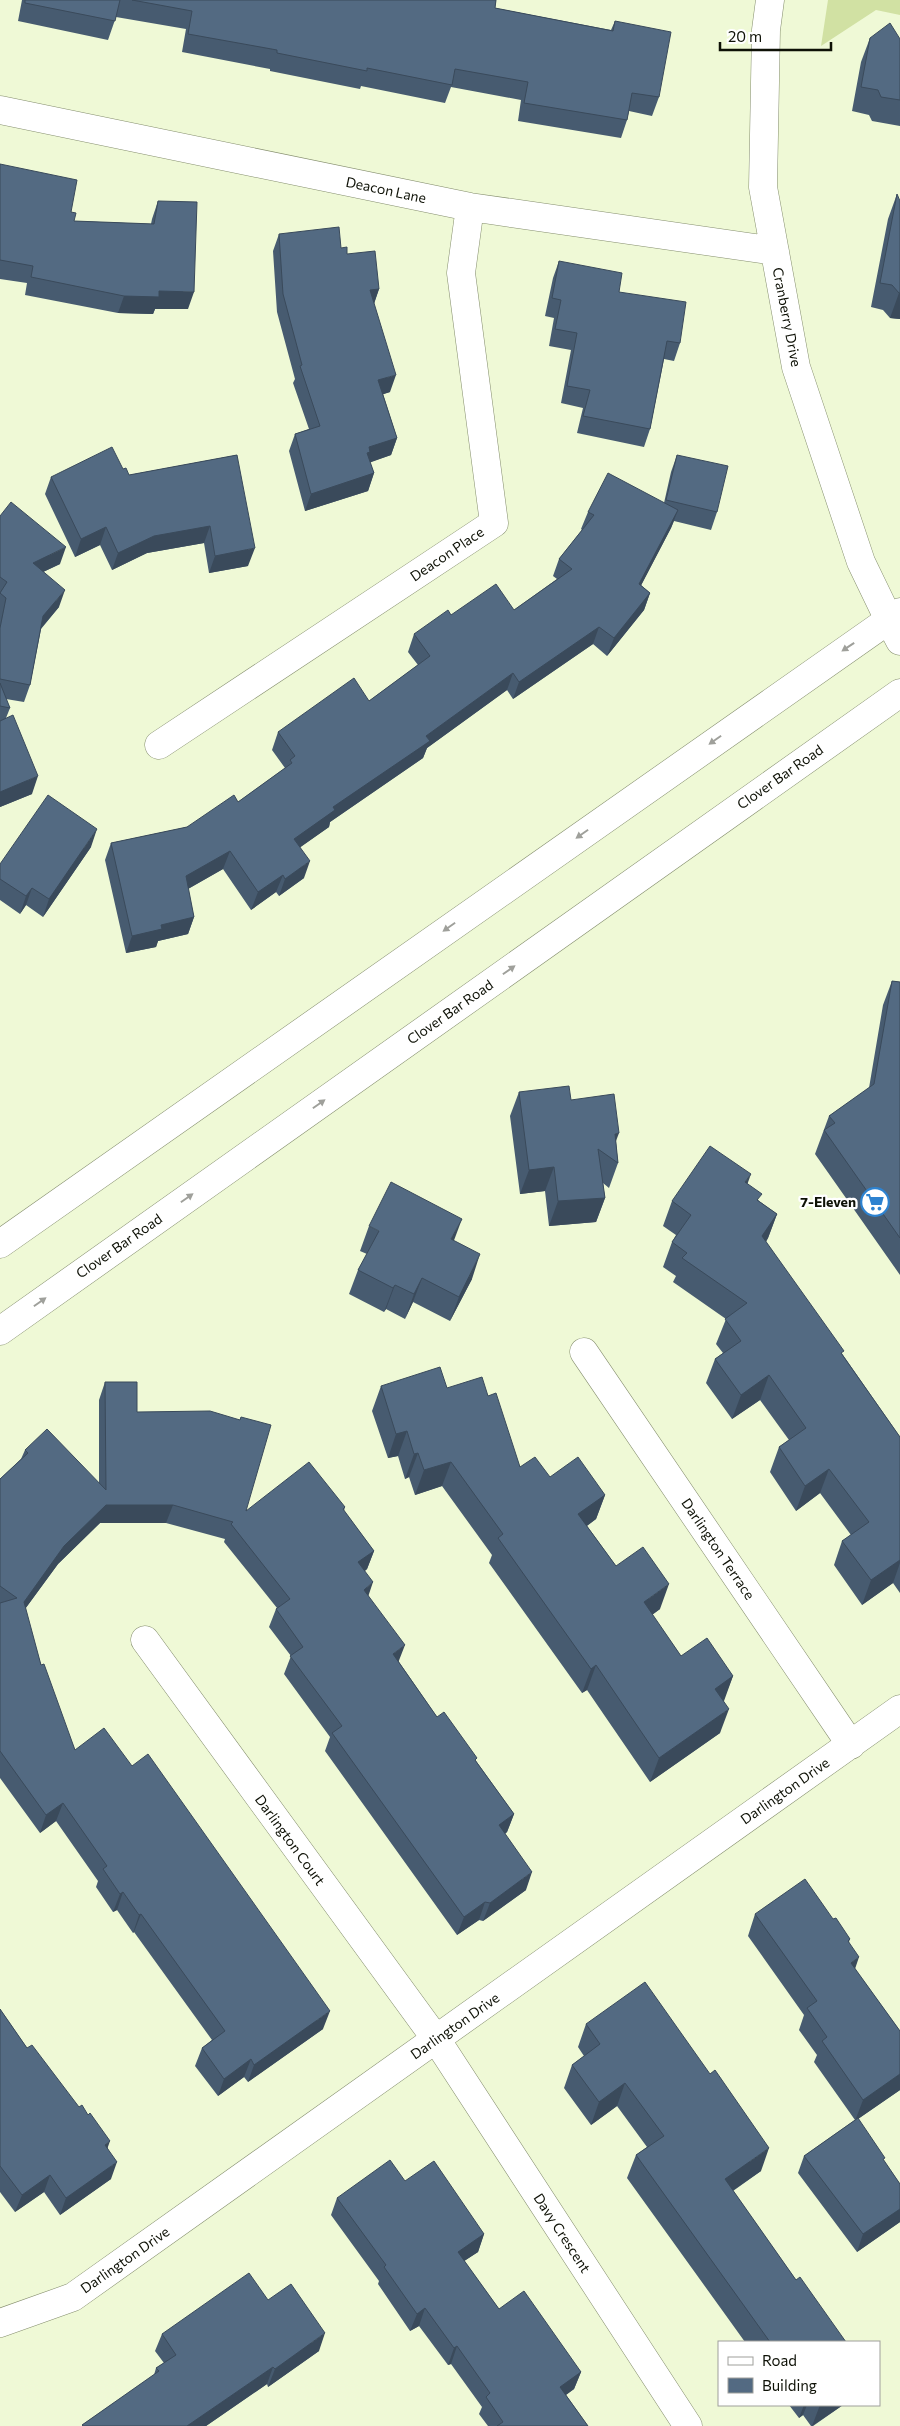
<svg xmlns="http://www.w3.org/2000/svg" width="900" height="2426" font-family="Commissioner,sans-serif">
  <rect width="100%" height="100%" fill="#eff9d6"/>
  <path fill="#d1e1a3" d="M 828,0 L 900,0 L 900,15 L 876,10 L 821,46 Z"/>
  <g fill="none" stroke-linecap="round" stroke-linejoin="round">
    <defs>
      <path id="minor" d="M 770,0 L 766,30 L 763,187 L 796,367 L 861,562 L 889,620
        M 0,110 L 470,207 L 775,251
        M 159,745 L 494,523 L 461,273 L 470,207
        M 584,1352 L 851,1745
        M 145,1640 L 436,2039 L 688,2426
        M 0,2323 L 73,2297 L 900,1709"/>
      <path id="tertiary" d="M 889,620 L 900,641"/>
      <path id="secondary" d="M 0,1244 L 900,612
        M 0,1331 L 900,693"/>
    </defs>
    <use href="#minor" stroke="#858e6e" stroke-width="29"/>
    <use href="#tertiary" stroke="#858e6e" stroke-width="29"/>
    <use href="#secondary" stroke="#858e6e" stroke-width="29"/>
    <use href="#minor" stroke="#fff" stroke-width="28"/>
    <use href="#tertiary" stroke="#fff" stroke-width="28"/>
    <use href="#secondary" stroke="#fff" stroke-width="28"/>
  </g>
  <path fill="#475b70" d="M 22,0 L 496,0 L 495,8 L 611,30 L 615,21 L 659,97 L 652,116 L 629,111 L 627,120 L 621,138 L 518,121 L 521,100 L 451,87 L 445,103 L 361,86 L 360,89 L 270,71 L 270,69 L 182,52 L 186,29 L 116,17 L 108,40 L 18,21 Z
    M 870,38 L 900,39 L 900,126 L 872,121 L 869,115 L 852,111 L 861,62 Z
    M 0,164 L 71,212 L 74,221 L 151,224 L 152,219 L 158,201 L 188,309 L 155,309 L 153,314 L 118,313 L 25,295 L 27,283 L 0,279 Z
    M 897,194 L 900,319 L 890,318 L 883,310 L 871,307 L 888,219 Z
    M 279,234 L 341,248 L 379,289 L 374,304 L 390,392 L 383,394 L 397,438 L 391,455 L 370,462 L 374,473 L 368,491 L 305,511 L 289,451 L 295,434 L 309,429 L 293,383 L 295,379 L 277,312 L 273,251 Z
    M 559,261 L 619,292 L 680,343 L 674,361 L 664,359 L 650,429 L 644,447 L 577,433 L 583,408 L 561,403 L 571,350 L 549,346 L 554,318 L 545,316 L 553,278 Z
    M 237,455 L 248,566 L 209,573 L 204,543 L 147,553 L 112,570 L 100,545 L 75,557 L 45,494 L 51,477 L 123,469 L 129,475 Z
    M 677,455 L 717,512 L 711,530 L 674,521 L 671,528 L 641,585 L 650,593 L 644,610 L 607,656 L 593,644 L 513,699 L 507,690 L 427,748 L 423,758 L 330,822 L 329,827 L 300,847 L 304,878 L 279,896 L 276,892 L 251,910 L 223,869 L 188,889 L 194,917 L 188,934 L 158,941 L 156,947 L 126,953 L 105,860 L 111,843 L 187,827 L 238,802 L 285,768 L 272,750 L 278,732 L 369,701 L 418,665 L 408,652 L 414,634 L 451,615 L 514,610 L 557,579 L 553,576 L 559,559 L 582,530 L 581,529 L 588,512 L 664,503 L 671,472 Z
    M 0,516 L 60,564 L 43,572 L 59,607 L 41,629 L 30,685 L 24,702 L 6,699 L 10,708 L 6,718 L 32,794 L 0,807 Z
    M 91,847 L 43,917 L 26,905 L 20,914 L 0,900 L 0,864 Z
    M 892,981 L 900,982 L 900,1275 L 815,1154 L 829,1116 L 869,1088 L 883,1005 Z
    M 519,1092 L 571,1100 L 616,1142 L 618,1163 L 609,1188 L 603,1183 L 605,1198 L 596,1222 L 549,1226 L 545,1191 L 520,1194 L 510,1116 Z
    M 747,1184 L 759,1201 L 777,1214 L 768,1238 L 766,1242 L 843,1355 L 900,1437 L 900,1593 L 893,1583 L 862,1605 L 834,1565 L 842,1541 L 851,1535 L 820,1493 L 796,1511 L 770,1472 L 779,1447 L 789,1440 L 760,1400 L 732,1419 L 706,1383 L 715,1359 L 723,1353 L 716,1344 L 726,1319 L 673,1282 L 676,1276 L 663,1267 L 672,1242 L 676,1235 L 663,1226 L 672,1201 Z
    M 369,1226 L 472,1279 L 450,1321 L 413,1302 L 405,1319 L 386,1309 L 384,1312 L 349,1294 L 358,1270 L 367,1254 L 360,1251 Z
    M 105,1382 L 137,1412 L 240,1420 L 241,1417 L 246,1511 L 345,1507 L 344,1511 L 374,1551 L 367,1569 L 365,1571 L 368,1596 L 399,1662 L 437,1717 L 476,1761 L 514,1814 L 507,1832 L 505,1834 L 526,1890 L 483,1921 L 479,1920 L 457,1935 L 325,1751 L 330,1737 L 284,1674 L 291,1656 L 269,1627 L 276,1609 L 277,1608 L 224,1542 L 225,1539 L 166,1523 L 100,1523 L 58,1564 L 25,1609 L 41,1665 L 75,1750 L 323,2029 L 248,2082 L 244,2077 L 218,2096 L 195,2066 L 202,2048 L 212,2040 L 134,1932 L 133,1933 L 117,1910 L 113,1912 L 96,1887 L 98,1881 L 56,1821 L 40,1833 L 0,1778 L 0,1479 L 21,1459 L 25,1450 L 99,1483 L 99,1400 Z
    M 381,1386 L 447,1388 L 488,1396 L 520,1467 L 605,1495 L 596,1519 L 587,1526 L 616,1566 L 660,1609 L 652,1615 L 681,1656 L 733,1676 L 723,1701 L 720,1733 L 650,1782 L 587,1690 L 582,1693 L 489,1563 L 492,1555 L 442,1486 L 415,1495 L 409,1477 L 405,1479 L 398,1456 L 388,1458 L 372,1411 Z
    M 755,1914 L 833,1919 L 850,1939 L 849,1942 L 855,1969 L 900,2031 L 900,2090 L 858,2119 L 884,2161 L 900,2184 L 900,2222 L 857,2252 L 798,2173 L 804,2156 L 855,2120 L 814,2062 L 817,2055 L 799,2030 L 804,2015 L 748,1936 Z
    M 0,2009 L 27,2048 L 108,2148 L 111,2179 L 60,2215 L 44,2192 L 15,2212 L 0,2192 Z
    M 586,2024 L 761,2171 L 733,2191 L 796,2280 L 846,2342 L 745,2342 L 627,2178 L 636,2155 L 647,2147 L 617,2106 L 591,2125 L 564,2088 L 572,2065 L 584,2056 L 578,2047 Z
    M 405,2181 L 484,2234 L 478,2252 L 464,2261 L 499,2309 L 581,2372 L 574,2389 L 566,2395 L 588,2426 L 488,2426 L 479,2414 L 482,2407 L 451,2364 L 448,2365 L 419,2326 L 410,2331 L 378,2284 L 379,2281 L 331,2215 L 337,2198 Z
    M 268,2300 L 319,2351 L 268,2387 L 267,2384 L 206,2426 L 82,2426 L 82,2425 L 154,2375 L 156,2368 L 164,2363 L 155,2351 L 162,2334 Z
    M 789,2405 L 843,2405 L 813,2426 L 811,2426 L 803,2415 L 799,2418 Z"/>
  <path fill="#3a4a5b" d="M 379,289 L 373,306 L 370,290 Z
    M 159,291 L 194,292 L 188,309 L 155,309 L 153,314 L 118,313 L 124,296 Z
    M 899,293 L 900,293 L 900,319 L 890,318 Z
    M 396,375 L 390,392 L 372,398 L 378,380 Z
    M 397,438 L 391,455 L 366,464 L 364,469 L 369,447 Z
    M 374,473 L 368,491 L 305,511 L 311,494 Z
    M 678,510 L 671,528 L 633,601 L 639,584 Z
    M 210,526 L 204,543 L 147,553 L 112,570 L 118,553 L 154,536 Z
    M 106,527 L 100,545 L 75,557 L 81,539 Z
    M 66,547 L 60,564 L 26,580 L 33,563 Z
    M 255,548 L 248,566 L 209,573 L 215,556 Z
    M 65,590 L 59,607 L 37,633 L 43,616 Z
    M 650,593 L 644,610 L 607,656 L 614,638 Z
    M 599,627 L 593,644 L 513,699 L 519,682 Z
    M 513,673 L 507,690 L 427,748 L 423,758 L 330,822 L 329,827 L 288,856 L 294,839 L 333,807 L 426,736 Z
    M 38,776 L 32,794 L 0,807 L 0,792 Z
    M 97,829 L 91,847 L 43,917 L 49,899 Z
    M 230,851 L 223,869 L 179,894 L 186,876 Z
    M 310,861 L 304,878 L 279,896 L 285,879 Z
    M 283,875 L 276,892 L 251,910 L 258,892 Z
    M 32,888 L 26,905 L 20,914 L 26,896 Z
    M 194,917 L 188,934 L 158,941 L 156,947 L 126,953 L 132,936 L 161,925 Z
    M 619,1133 L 610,1157 L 615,1134 Z
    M 554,1167 L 545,1191 L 520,1194 L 529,1170 Z
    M 751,1174 L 742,1199 L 745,1182 Z
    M 605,1198 L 596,1222 L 549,1226 L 558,1201 Z
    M 777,1214 L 768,1238 L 753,1261 L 762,1236 Z
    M 462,1219 L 453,1243 L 451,1239 Z
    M 480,1254 L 472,1279 L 450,1321 L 459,1297 Z
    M 422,1278 L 413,1302 L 405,1319 L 414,1294 Z
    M 395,1285 L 386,1309 L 384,1312 L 393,1288 Z
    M 769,1375 L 760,1400 L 732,1419 L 741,1395 Z
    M 407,1431 L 398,1456 L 388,1458 L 396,1434 Z
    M 418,1453 L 409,1477 L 405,1479 L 414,1454 Z
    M 451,1462 L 442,1486 L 415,1495 L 424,1470 Z
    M 829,1469 L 820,1493 L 796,1511 L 805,1486 Z
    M 605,1495 L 596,1519 L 570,1538 L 578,1514 Z
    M 106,1505 L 173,1505 L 166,1523 L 100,1523 L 58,1564 L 17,1620 L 24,1602 L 64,1546 Z
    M 374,1551 L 367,1569 L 352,1580 L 358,1562 Z
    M 900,1560 L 900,1563 L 893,1583 L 862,1605 L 871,1580 Z
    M 373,1582 L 367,1600 L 364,1590 Z
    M 669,1584 L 660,1609 L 635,1627 L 644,1602 Z
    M 405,1645 L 398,1663 L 393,1654 Z
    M 596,1665 L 587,1690 L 582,1693 L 591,1669 Z
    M 733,1676 L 724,1701 L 706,1714 L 715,1689 Z
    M 729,1709 L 720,1733 L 650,1782 L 659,1758 Z
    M 63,1803 L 56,1821 L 40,1833 L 46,1815 Z
    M 514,1814 L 507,1832 L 492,1843 L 499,1825 Z
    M 532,1872 L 526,1890 L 483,1921 L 490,1903 Z
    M 123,1892 L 117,1910 L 113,1912 L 120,1894 Z
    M 485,1902 L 479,1920 L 457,1935 L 464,1917 Z
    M 141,1914 L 134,1932 L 133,1933 L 139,1915 Z
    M 859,1957 L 852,1978 L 851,1963 Z
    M 330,2011 L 323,2029 L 248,2082 L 254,2065 Z
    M 251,2059 L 244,2077 L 218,2096 L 224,2079 Z
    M 900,2074 L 900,2090 L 855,2121 L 863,2100 Z
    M 625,2083 L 617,2106 L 591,2125 L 599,2102 Z
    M 110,2141 L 104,2158 L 105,2145 Z
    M 769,2148 L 761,2171 L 716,2202 L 725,2179 Z
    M 117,2162 L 111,2179 L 60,2215 L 66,2198 Z
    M 50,2175 L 44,2192 L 15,2212 L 22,2195 Z
    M 900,2209 L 900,2222 L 857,2252 L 863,2234 Z
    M 484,2234 L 478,2252 L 452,2269 L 458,2252 Z
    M 425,2308 L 419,2326 L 410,2331 L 417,2314 Z
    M 325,2333 L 319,2351 L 268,2387 L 275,2369 Z
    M 457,2346 L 451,2364 L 448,2365 L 454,2348 Z
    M 273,2367 L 267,2384 L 206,2426 L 187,2426 Z
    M 581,2372 L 574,2389 L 553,2404 L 560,2387 Z
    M 804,2405 L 807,2405 L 803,2415 L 799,2418 Z
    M 820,2405 L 843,2405 L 812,2426 Z"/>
  <path fill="#536a82" stroke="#3a4a5b" d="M 25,0 L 120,0 L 115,21 L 25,3 Z
    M 132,0 L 496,0 L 495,8 L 613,31 L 615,21 L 671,32 L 659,97 L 632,93 L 627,120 L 524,103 L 528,82 L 455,69 L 452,85 L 367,68 L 367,71 L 277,53 L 277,50 L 188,34 L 192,11 Z
    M 890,23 L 900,39 L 900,100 L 881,97 L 878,90 L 861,87 L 870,38 Z
    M 0,164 L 77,180 L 71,212 L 76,213 L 74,221 L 154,224 L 158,201 L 197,202 L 194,292 L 159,291 L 159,297 L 124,296 L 31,277 L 33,266 L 0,260 Z
    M 897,194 L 900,201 L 900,293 L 899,293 L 892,285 L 880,283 Z
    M 339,227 L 341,248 L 347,247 L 347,254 L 375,251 L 379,289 L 370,290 L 396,375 L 378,380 L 397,438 L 369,447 L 370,452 L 367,453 L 374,473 L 311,494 L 295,434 L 320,426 L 300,366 L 302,365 L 283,294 L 279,234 Z
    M 559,261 L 622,273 L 619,292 L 686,302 L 680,343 L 667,341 L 650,429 L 583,416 L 590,390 L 567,386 L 577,333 L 555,329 L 561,300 L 552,298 Z
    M 112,447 L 123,469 L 126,468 L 129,475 L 237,455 L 255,548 L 215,556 L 210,526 L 154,536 L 118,553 L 106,527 L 81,539 L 51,477 Z
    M 677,455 L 728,466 L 717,512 L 666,500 Z
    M 608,473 L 678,510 L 639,584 L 650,593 L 614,638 L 599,627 L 519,682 L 513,673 L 426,736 L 430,741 L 333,807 L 335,810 L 294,839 L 310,861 L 285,879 L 283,875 L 258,892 L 230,851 L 186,876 L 194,917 L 161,925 L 162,929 L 132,936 L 111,843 L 187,827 L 234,795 L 238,802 L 292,763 L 290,760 L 295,756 L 278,732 L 354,678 L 369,701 L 430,656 L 414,634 L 448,610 L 451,615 L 496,584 L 514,610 L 572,569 L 559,559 L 594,515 L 588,512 Z
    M 11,502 L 66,547 L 33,563 L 65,590 L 43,616 L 30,685 L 0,679 L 0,628 L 6,598 L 0,593 L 7,582 L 0,577 L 0,516 Z
    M 0,683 L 10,708 L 0,706 Z
    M 13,715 L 38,776 L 0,792 L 0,721 Z
    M 48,795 L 97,829 L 49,899 L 32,888 L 26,896 L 0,879 L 0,864 Z
    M 892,981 L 900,982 L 900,1238 L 824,1130 L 835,1123 L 829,1116 L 874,1084 Z
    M 569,1086 L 571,1100 L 614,1094 L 619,1133 L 615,1134 L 618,1163 L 598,1149 L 605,1198 L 558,1201 L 554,1167 L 529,1170 L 519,1092 Z
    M 710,1146 L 751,1174 L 745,1182 L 762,1194 L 757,1200 L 777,1214 L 762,1236 L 844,1351 L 841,1353 L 900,1437 L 900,1560 L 871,1580 L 842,1541 L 869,1522 L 829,1469 L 805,1486 L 779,1447 L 806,1428 L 769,1375 L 741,1395 L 715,1359 L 741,1341 L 725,1319 L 747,1303 L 682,1258 L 687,1253 L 672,1242 L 691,1215 L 672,1201 Z
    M 391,1182 L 462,1219 L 451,1239 L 480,1254 L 459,1297 L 422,1278 L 414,1294 L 395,1285 L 393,1288 L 358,1270 L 379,1231 L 369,1226 Z
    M 440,1367 L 447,1388 L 482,1377 L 488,1396 L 496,1393 L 520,1467 L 535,1457 L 550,1477 L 578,1457 L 605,1495 L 578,1514 L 616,1566 L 643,1547 L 669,1584 L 644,1602 L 681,1656 L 707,1638 L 733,1676 L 715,1689 L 729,1709 L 659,1758 L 596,1665 L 591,1669 L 498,1538 L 503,1534 L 451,1462 L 424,1470 L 418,1453 L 414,1454 L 407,1431 L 396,1434 L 381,1386 Z
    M 105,1382 L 137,1382 L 137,1412 L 210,1411 L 240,1420 L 241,1417 L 271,1425 L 246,1511 L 309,1462 L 345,1507 L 343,1509 L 374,1551 L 358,1562 L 373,1582 L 364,1590 L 405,1645 L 393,1654 L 437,1717 L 444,1712 L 477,1758 L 475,1760 L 514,1814 L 499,1825 L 532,1872 L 490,1903 L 485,1902 L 464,1917 L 332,1733 L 342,1726 L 290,1656 L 303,1647 L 276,1609 L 290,1599 L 231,1524 L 233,1522 L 173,1505 L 106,1505 L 64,1546 L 24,1602 L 41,1665 L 44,1664 L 75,1750 L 104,1728 L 132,1766 L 148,1754 L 330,2011 L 254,2065 L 251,2059 L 224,2079 L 202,2048 L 225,2031 L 141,1914 L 139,1915 L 123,1892 L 120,1894 L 103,1869 L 107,1866 L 63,1803 L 46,1815 L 0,1751 L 0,1603 L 17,1598 L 0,1586 L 0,1479 L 28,1453 L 25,1450 L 47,1429 L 106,1490 Z
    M 805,1879 L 833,1919 L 836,1918 L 850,1939 L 848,1941 L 859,1957 L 851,1963 L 900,2031 L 900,2074 L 863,2100 L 822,2041 L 827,2037 L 807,2008 L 817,2001 L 755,1914 Z
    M 645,1982 L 710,2074 L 715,2070 L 769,2148 L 725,2179 L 796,2280 L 800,2277 L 846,2342 L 770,2342 L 636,2155 L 664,2136 L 625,2083 L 599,2102 L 572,2065 L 600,2044 L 586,2024 Z
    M 0,2009 L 27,2048 L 32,2045 L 79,2107 L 82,2105 L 88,2115 L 90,2113 L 110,2141 L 105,2145 L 117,2162 L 66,2198 L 50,2175 L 22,2195 L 0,2166 Z
    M 858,2118 L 885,2158 L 883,2159 L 900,2184 L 900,2209 L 863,2234 L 804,2156 Z
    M 390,2160 L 405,2181 L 434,2161 L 484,2234 L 458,2252 L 499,2309 L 524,2291 L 581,2372 L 560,2387 L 588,2426 L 497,2426 L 503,2422 L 486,2397 L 490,2393 L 457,2346 L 454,2348 L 425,2308 L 417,2314 L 384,2267 L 386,2265 L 337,2198 Z
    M 249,2273 L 268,2300 L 291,2284 L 325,2333 L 275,2369 L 273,2367 L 187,2426 L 83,2426 L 82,2425 L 159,2371 L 156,2368 L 176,2355 L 162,2334 Z"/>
  <defs><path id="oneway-solid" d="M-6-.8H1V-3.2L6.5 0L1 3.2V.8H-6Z" transform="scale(1.25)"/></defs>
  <g fill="#9fa09b">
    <use href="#oneway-solid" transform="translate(848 647) rotate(146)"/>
    <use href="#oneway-solid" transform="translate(715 740) rotate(145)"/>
    <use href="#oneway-solid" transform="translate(582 834) rotate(145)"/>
    <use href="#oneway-solid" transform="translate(449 927) rotate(145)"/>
    <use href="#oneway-solid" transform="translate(509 970) rotate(-35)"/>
    <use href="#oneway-solid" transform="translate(319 1104) rotate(-35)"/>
    <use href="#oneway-solid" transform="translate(187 1198) rotate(-35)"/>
    <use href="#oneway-solid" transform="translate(40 1302) rotate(-35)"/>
  </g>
  <defs>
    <symbol id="supermarket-ring" viewBox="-11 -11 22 22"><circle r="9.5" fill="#fff" stroke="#2d82d0" stroke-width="1.5"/><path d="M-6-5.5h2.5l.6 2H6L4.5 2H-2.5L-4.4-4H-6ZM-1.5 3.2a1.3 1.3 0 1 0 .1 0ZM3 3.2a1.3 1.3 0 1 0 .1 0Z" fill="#2d82d0"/></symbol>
  </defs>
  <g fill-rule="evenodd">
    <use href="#supermarket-ring" x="859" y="1186" width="32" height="32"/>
  </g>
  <g text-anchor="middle" stroke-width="4.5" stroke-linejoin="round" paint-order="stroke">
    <g font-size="14" fill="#0e1106" stroke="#fff">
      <text transform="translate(386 190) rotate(12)" y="5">Deacon Lane</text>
      <text transform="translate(787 317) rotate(79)" y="5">Cranberry Drive</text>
      <text transform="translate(447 554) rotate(-34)" y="5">Deacon Place</text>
      <text transform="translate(780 777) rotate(-35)" y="5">Clover Bar Road</text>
      <text transform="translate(450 1012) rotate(-35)" y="5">Clover Bar Road</text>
      <text transform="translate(119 1246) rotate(-35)" y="5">Clover Bar Road</text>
      <text transform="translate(718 1549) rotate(56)" y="5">Darlington Terrace</text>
      <text transform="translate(785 1791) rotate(-35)" y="5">Darlington Drive</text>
      <text transform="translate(290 1840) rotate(54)" y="5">Darlington Court</text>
      <text transform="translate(455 2026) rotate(-35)" y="5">Darlington Drive</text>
      <text transform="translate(562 2233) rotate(57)" y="5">Davy Crescent</text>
      <text transform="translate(125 2260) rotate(-35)" y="5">Darlington Drive</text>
    </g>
    <g font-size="14" font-weight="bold" fill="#0e1106" stroke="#fff" text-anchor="end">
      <text x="856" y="1207">7-Eleven</text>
    </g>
  </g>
  <rect x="718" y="2341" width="162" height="65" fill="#ffffff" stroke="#9fa09b"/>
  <rect x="728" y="2357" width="25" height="8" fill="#ffffff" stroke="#9fa09b"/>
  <text x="762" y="2366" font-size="15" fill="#0e1106">Road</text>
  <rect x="728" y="2378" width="25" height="15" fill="#536a82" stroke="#9fa09b"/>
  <text x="762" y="2391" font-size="15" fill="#0e1106">Building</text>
  <path d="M720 42v8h111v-8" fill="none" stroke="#0e1106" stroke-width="2.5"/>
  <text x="728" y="42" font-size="15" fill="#0e1106" stroke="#ffffff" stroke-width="4" paint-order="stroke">20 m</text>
</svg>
